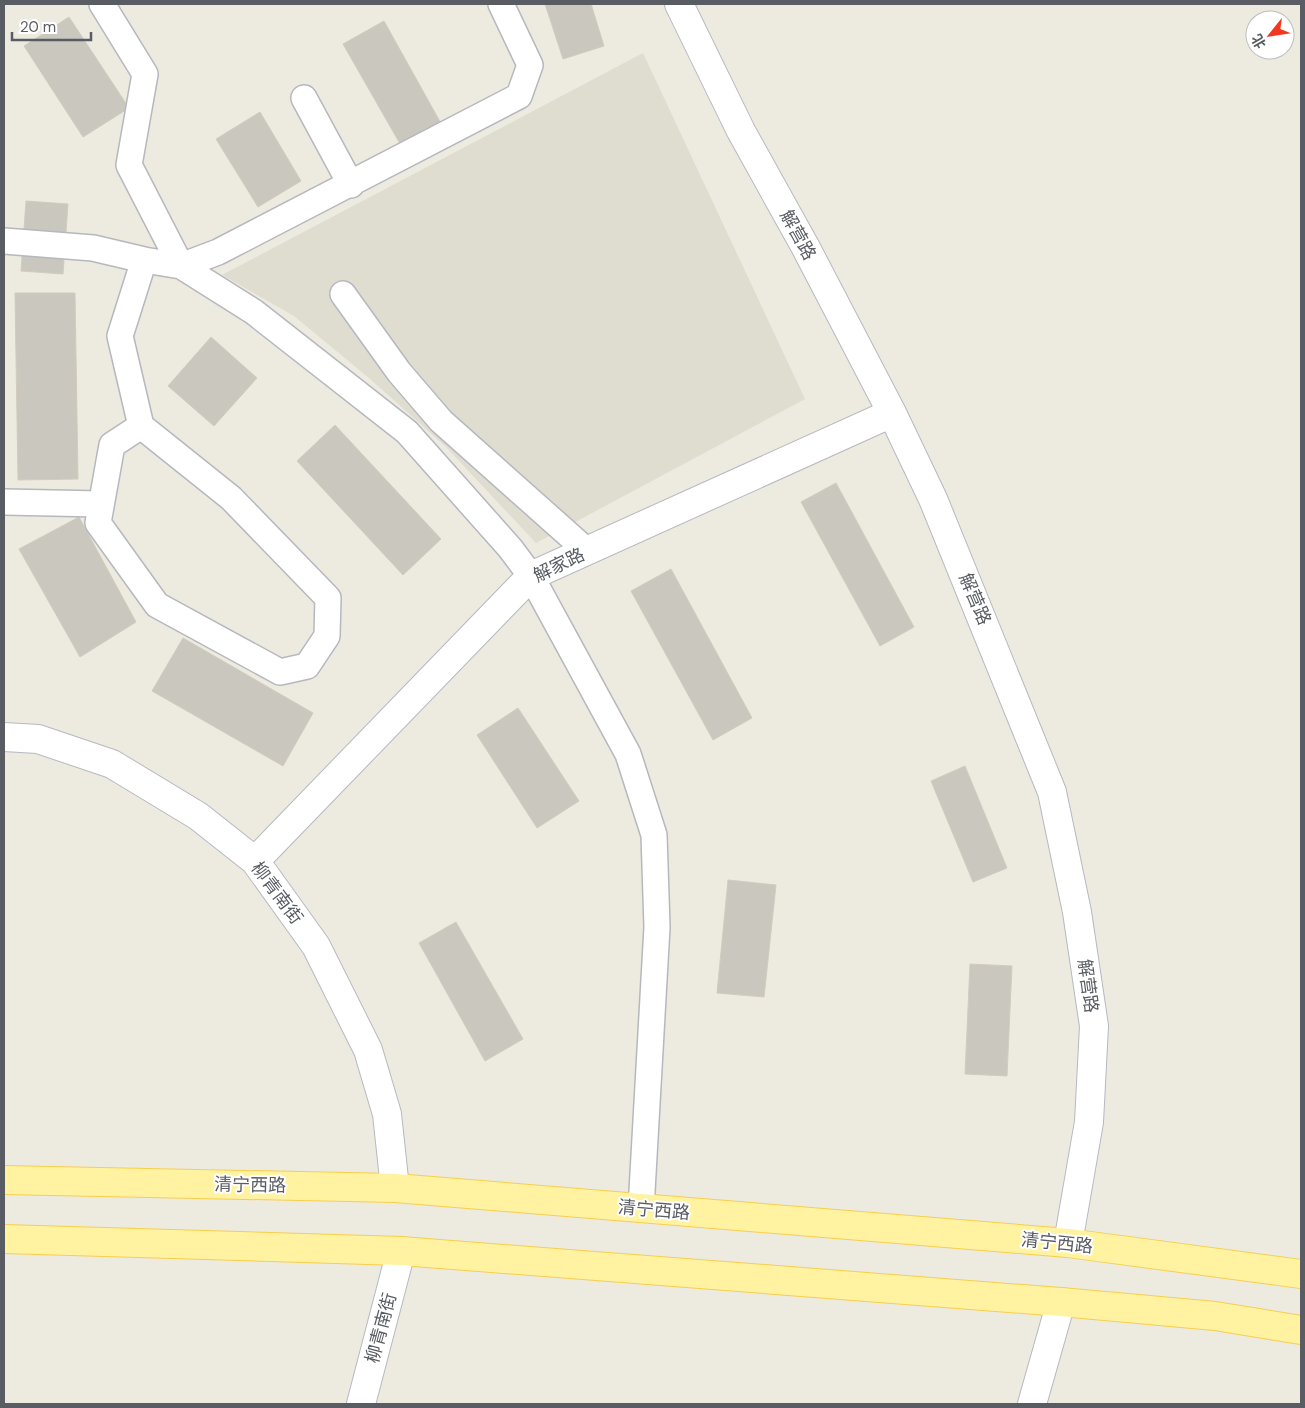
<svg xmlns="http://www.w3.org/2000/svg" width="1305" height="1408" font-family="'DM Sans','Noto Sans SC',sans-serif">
  <rect width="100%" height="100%" fill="#edeae0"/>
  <path fill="#dfdcd0" d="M 643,53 L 805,399 L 536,543 L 445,446 L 369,378 L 294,316 L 222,275 Z"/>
  <path fill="#cac7bf" stroke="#d1ccbe" d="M 545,4 L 591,4 L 604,46 L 563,59 Z
    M 69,17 L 129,108 L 83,137 L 24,46 Z
    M 384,21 L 443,127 L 403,149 L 343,44 Z
    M 260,112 L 301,181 L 258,207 L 216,139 Z
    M 26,201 L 68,204 L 63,274 L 21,271 Z
    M 15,293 L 75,293 L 78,479 L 18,480 Z
    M 211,337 L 257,378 L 214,426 L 168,386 Z
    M 335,425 L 441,539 L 403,575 L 297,461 Z
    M 836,483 L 914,627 L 880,646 L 801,502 Z
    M 79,517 L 136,622 L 80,657 L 19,549 Z
    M 671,569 L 752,718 L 713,740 L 631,591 Z
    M 183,638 L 313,713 L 283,766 L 152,691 Z
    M 518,708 L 579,801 L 537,828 L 477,735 Z
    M 965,766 L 1007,868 L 973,882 L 931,781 Z
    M 728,880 L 776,885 L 764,997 L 717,993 Z
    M 456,922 L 523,1039 L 485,1061 L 419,943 Z
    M 970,964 L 1012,966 L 1007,1076 L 965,1074 Z"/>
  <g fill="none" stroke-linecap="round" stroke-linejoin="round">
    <defs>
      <path id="street" d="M 102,4 L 145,74 L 129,165 L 181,266 L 218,252 L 519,96 L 530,65 L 501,4
        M 304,98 L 351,185
        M 4,241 L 93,248 L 144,260 L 181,266 L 254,312 L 407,432 L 510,548 L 531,576 L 628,754 L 654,835 L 657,927 L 641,1209
        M 343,294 L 399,372 L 441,421 L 587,551
        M 141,426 L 231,498 L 328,598 L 327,636 L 307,666 L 280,672 L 157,605 L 98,523 L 112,445 Z
        M 141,426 L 120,336 L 144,260
        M 4,502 L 101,504"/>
      <path id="secondary" d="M 679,4 L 741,131 L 806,248 L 892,413 L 933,499 L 1052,792 L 1077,912 L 1094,1026 L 1089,1122 L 1068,1243
        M 4,737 L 38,739 L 112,764 L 198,816 L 255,861 L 316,946 L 368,1050 L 387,1114 L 395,1188
        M 255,861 L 531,576 L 892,413
        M 361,1404 L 401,1251
        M 1032,1404 L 1061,1302"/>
      <path id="primary" d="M 4,1180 L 395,1188 L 1068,1243 L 1301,1274
        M 4,1239 L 401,1251 L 1061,1302 L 1215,1316 L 1301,1330"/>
    </defs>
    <use href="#street" stroke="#b6b8be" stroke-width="28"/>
    <use href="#secondary" stroke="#b6b9c0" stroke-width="30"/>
    <use href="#primary" stroke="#f8ce4d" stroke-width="30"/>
    <use href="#street" stroke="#fff" stroke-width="25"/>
    <use href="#secondary" stroke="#fff" stroke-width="28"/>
    <use href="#primary" stroke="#fff3a2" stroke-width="28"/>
  </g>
  <g text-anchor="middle" stroke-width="4" stroke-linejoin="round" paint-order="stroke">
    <g font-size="18" fill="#595c62" stroke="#fff">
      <text transform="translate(798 235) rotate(61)" y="6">解营路</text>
      <text transform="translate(559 565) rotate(-26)" y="6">解家路</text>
      <text transform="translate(975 599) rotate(67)" y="6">解营路</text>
      <text transform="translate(277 893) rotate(53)" y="6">柳青南街</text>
      <text transform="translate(1088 986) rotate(82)" y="6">解营路</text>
      <text transform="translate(250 1185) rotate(1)" y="6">清宁西路</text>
      <text transform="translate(654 1210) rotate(5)" y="6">清宁西路</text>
      <text transform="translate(1057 1243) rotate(6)" y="6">清宁西路</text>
      <text transform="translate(381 1328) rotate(-75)" y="6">柳青南街</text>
    </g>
  </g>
  <rect width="1305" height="1408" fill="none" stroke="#595c62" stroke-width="10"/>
  <g transform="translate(1270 35) rotate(240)"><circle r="24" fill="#ffffff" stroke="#bdbec0"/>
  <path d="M0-4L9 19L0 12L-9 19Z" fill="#f13821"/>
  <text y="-8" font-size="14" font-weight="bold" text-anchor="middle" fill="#595c62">北</text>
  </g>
  <path d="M12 32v8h79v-8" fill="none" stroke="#595c62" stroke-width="2.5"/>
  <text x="20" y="32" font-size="15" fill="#595c62" stroke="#ffffff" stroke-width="4" paint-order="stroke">20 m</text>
</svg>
